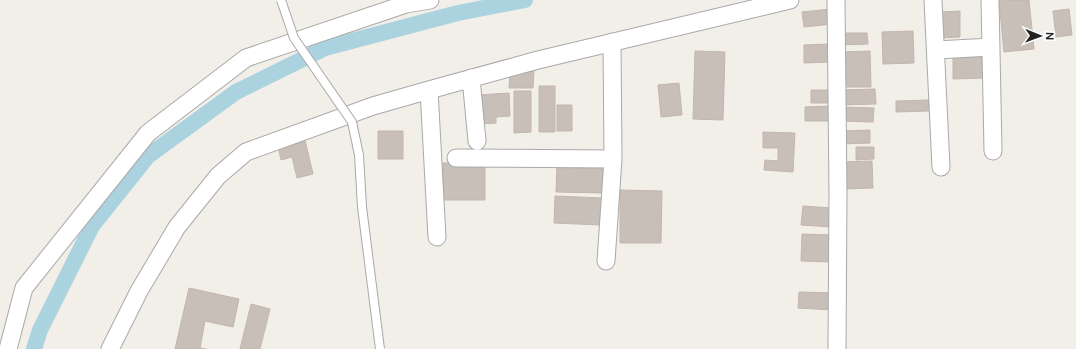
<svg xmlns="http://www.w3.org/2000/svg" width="1076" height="349" font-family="'DM Sans',sans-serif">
  <rect width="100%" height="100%" fill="#f2efe9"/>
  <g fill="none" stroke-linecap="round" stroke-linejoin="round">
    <path stroke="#aad3df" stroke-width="16" d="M 34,349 L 40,330 L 92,226 L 148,156 L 236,92 L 325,48 L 458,13 L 525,0"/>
  </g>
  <path fill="#c7bfb8" stroke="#c4b6ab" d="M 1009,0 L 1029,0 L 1034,49 L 1004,52 L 999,1 Z
    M 830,9 L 832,24 L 804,27 L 802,12 Z
    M 1069,9 L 1072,35 L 1056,37 L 1053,11 Z
    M 960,11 L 960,37 L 941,38 L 941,12 Z
    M 913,31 L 914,63 L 883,64 L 882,32 Z
    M 841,33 L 867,33 L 868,44 L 842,45 Z
    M 829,44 L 830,62 L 804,63 L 804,45 Z
    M 695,51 L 725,52 L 723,120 L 693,119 Z
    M 870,51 L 871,87 L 843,87 L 841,52 Z
    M 953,56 L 985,56 L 986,78 L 953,79 Z
    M 510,69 L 534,70 L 533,88 L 509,88 Z
    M 679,83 L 682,115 L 661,117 L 658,85 Z
    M 539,86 L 555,86 L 555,132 L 539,132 Z
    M 875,89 L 876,104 L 842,105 L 842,90 Z
    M 811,90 L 829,90 L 830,103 L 811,103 Z
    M 514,91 L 531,91 L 531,132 L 514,133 Z
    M 509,93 L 510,116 L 496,117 L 496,123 L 479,124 L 478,95 Z
    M 929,100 L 929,111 L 896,112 L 896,101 Z
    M 557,105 L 572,105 L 572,131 L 557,131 Z
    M 832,106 L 832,121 L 805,121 L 805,107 Z
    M 842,107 L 874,108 L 873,122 L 841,121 Z
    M 870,130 L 870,143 L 840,144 L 840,131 Z
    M 378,131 L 403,131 L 403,159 L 378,159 Z
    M 763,132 L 795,133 L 793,172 L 764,170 L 765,160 L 778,161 L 778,148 L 763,148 Z
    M 304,136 L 313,174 L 297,178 L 292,157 L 281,160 L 277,142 Z
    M 856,147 L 874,147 L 874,159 L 856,160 Z
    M 872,161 L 873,188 L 843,189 L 842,162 Z
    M 443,163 L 485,163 L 485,200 L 443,200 Z
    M 557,165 L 604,167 L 603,193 L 556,192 Z
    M 620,190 L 662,191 L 661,243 L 620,243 Z
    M 555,196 L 602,198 L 601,225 L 554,223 Z
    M 803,206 L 833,208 L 832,227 L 801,225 Z
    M 802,234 L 831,235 L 830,262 L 801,261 Z
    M 189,288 L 239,299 L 233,327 L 205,321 L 200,348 L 206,349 L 175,349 Z
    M 799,292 L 834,293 L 833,310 L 798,308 Z
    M 251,304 L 270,309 L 260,349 L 240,349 Z"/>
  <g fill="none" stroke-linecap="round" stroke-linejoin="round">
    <defs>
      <path id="street" d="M 836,0 L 838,194 L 837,349
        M 933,0 L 941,167
        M 990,0 L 993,151
        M 936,50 L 991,47
        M 471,78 L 477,141
        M 429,90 L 437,237
        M 456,158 L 613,159
        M 606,261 L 613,159 L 612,42
        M 8,349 L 24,288 L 148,133 L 246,58 L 406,4 L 430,0
        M 110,349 L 139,291 L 177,227 L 218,176 L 246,152 L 373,106 L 429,90 L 538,60 L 790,0"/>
    </defs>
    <use href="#street" stroke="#a9a9a9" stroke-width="19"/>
    <use href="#street" stroke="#fff" stroke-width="17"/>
    <defs>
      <path id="lane-bridge" d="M 281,0 L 294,38 L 352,122 L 359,155 L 362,207 L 380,349"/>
    </defs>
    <use href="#lane-bridge" stroke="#a9a9a9" stroke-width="10" stroke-linecap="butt"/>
    <use href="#lane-bridge" stroke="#fff" stroke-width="8"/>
  </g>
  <g transform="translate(1040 36) rotate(91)" stroke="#ffffff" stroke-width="3" paint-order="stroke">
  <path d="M0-3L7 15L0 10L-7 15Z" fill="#222222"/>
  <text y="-6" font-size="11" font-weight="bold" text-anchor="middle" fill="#222222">N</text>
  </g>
</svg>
